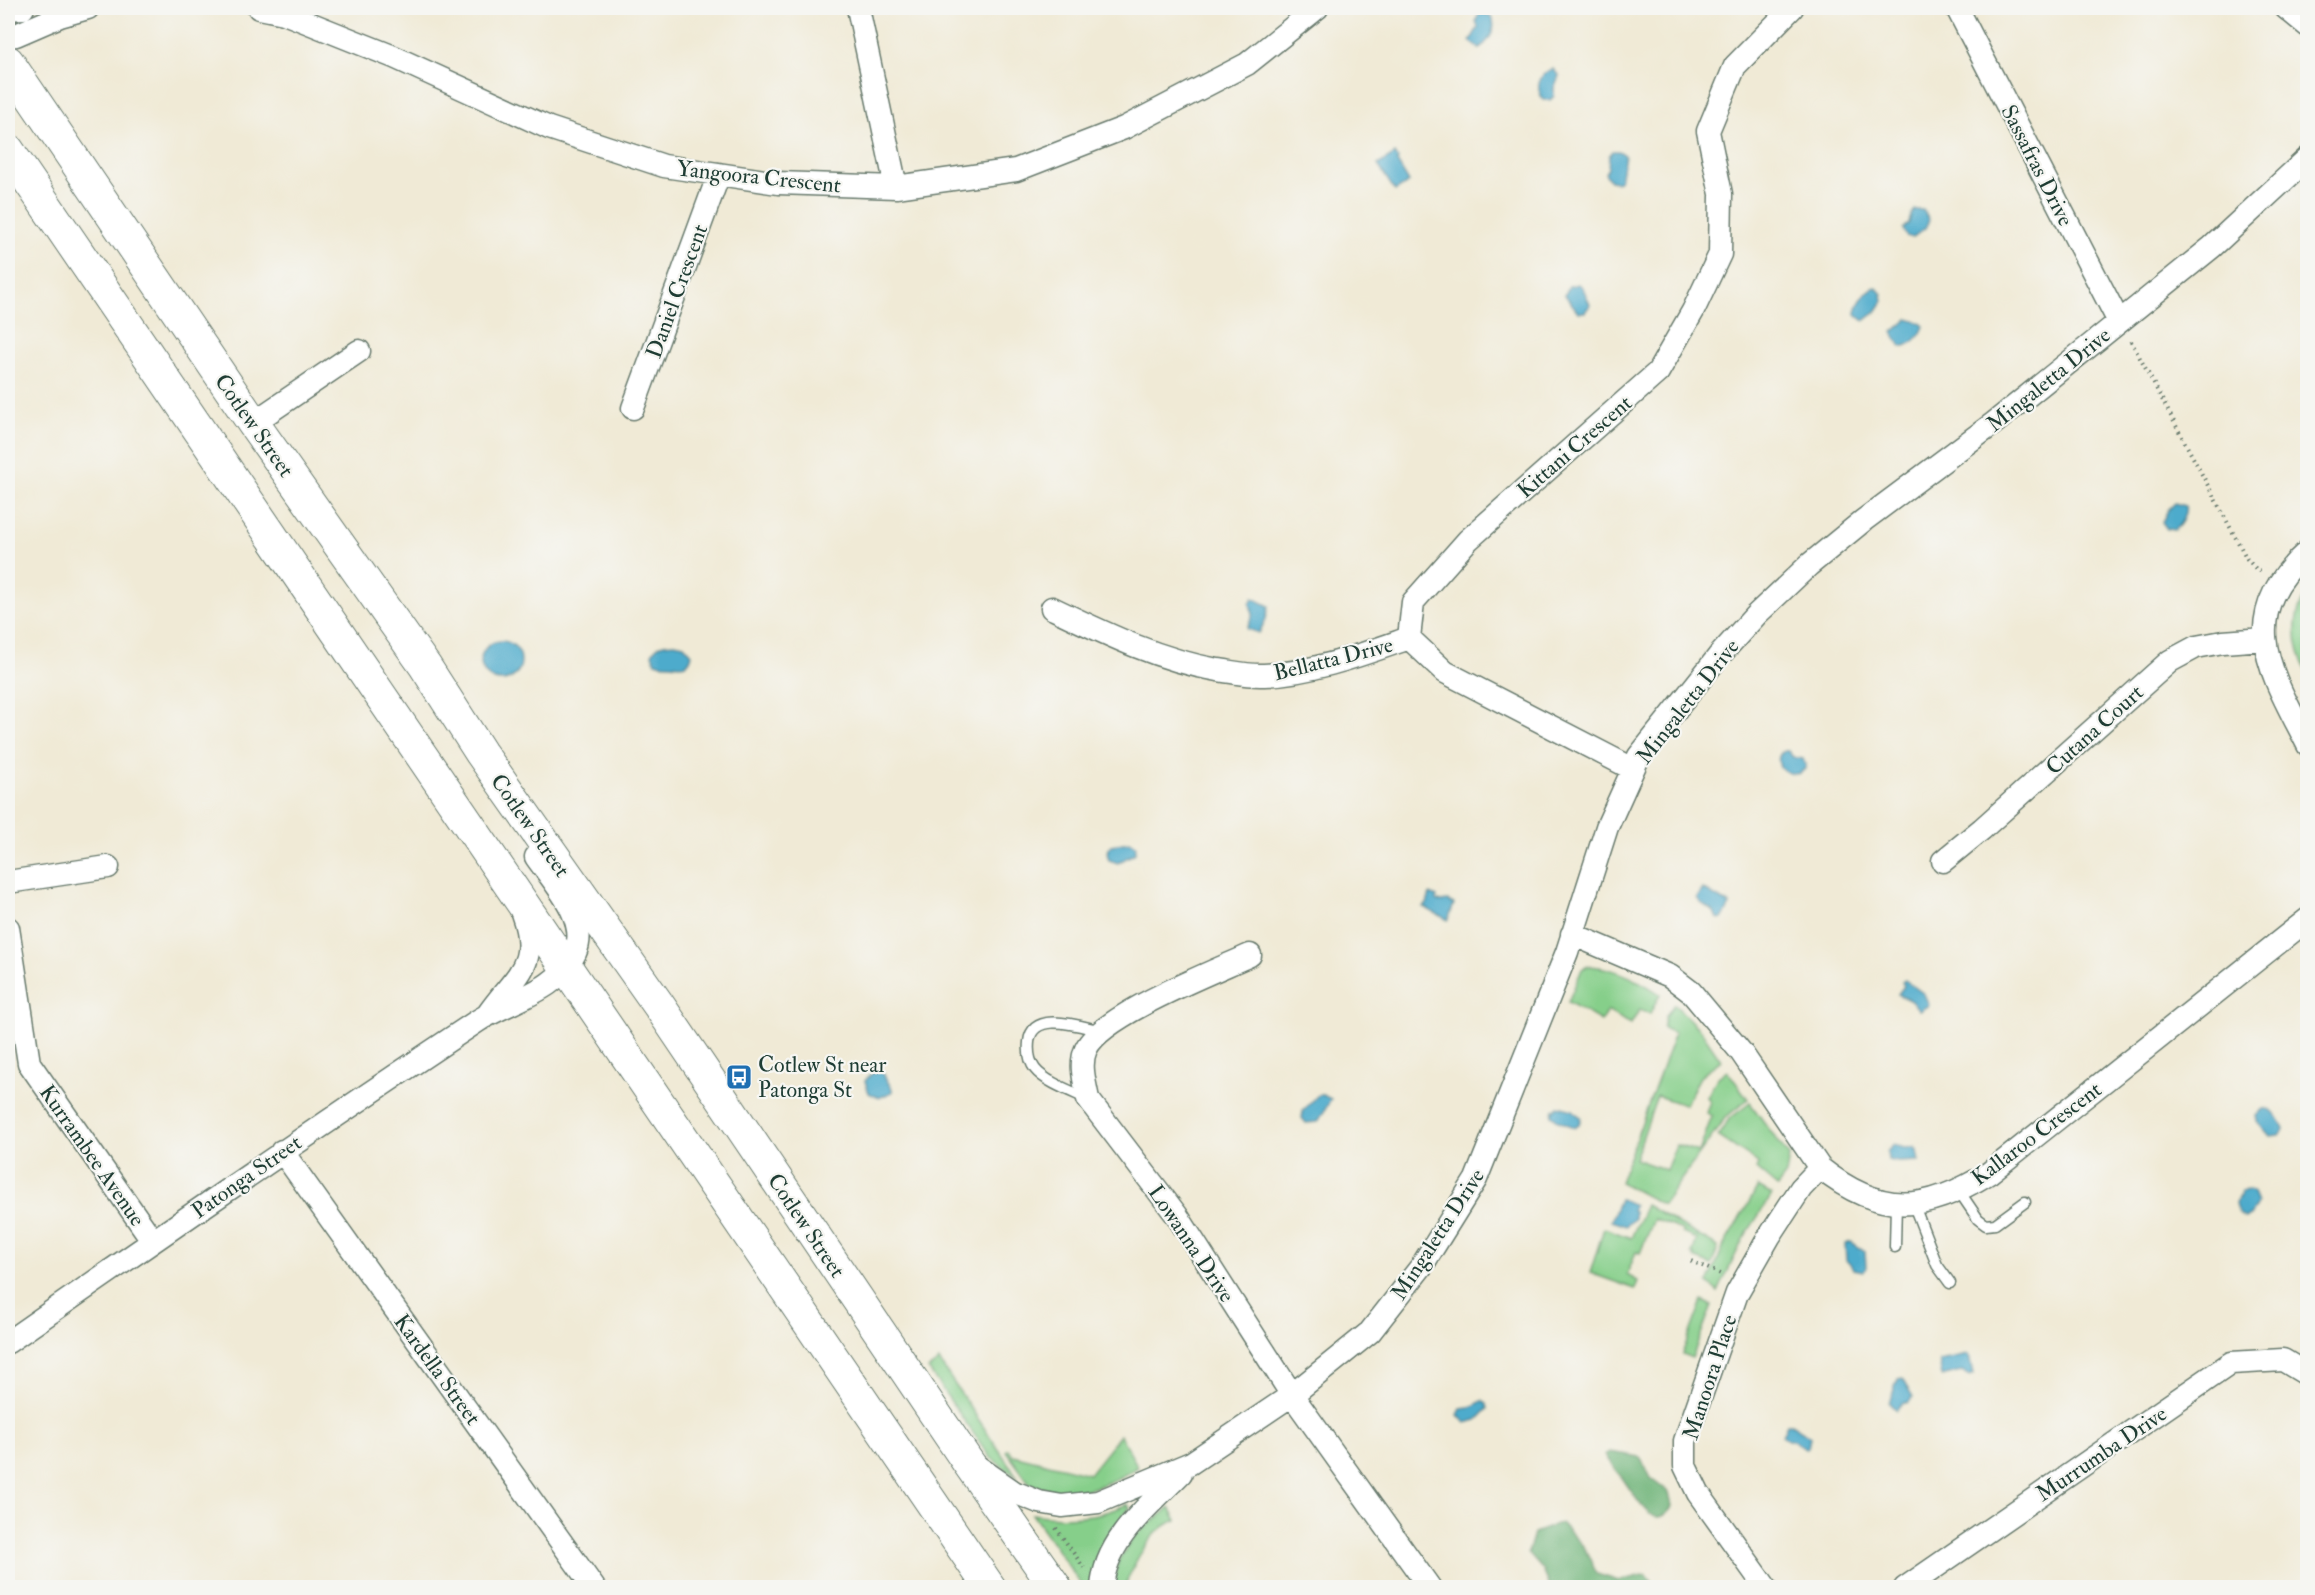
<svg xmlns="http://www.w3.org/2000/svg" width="2315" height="1595" font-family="'IM FELL Double Pica',serif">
  <rect width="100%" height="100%" fill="#f6f6f2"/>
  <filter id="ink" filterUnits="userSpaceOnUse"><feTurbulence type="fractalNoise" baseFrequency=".0167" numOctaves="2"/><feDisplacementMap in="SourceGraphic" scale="12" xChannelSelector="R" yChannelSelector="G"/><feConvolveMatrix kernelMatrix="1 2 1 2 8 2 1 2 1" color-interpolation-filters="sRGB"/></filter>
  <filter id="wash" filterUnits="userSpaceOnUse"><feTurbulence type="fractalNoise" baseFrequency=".008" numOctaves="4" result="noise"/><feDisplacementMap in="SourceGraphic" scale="24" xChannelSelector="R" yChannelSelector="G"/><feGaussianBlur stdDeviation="1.35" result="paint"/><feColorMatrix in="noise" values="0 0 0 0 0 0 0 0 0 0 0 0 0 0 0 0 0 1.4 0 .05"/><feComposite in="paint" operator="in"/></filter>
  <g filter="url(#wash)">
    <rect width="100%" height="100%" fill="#f0ead6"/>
    <path fill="#86cf8a" stroke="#52865f" stroke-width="1.5" d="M 2307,594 L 2307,672 C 2294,647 2290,618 2307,594 Z
      M 1587,966 C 1613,966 1639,980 1660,994 L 1650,1014 L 1640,1009 L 1631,1024 L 1607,1011 L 1601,1021 L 1568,1002 L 1582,969 Z
      M 1674,1004 L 1702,1032 L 1721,1060 L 1700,1077 L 1685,1105 L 1657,1096 L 1635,1159 L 1666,1170 L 1676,1145 L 1699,1152 L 1712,1116 L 1706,1113 L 1710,1101 L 1707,1097 L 1717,1078 L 1727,1070 L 1748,1099 L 1725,1118 L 1663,1205 L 1620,1182 L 1675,1033 L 1663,1028 L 1666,1016 Z
      M 1750,1103 L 1789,1156 L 1786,1175 L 1777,1187 L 1756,1169 L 1758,1163 L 1718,1136 L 1729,1119 Z
      M 1758,1187 L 1772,1195 L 1743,1239 L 1718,1292 L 1708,1283 L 1724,1245 Z
      M 1646,1205 L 1718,1247 L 1712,1265 L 1694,1258 L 1695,1255 L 1692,1254 L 1697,1239 L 1682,1233 L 1682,1230 L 1654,1219 L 1640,1253 L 1636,1252 L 1627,1275 L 1638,1281 L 1635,1289 L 1590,1273 L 1604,1228 L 1631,1238 Z
      M 1702,1301 L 1712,1305 L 1692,1358 L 1682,1354 Z
      M 939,1361 L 1018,1478 L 990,1457 L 928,1369 Z
      M 1120,1435 L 1138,1467 C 1101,1489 1072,1500 1030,1484 L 1006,1451 L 1008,1449 L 1013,1455 L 1089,1474 Z
      M 1127,1504 L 1130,1508 C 1109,1532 1095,1555 1090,1587 L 1083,1587 L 1032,1514 C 1064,1519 1097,1519 1127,1504 Z
      M 1170,1508 L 1177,1520 C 1151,1528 1133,1564 1125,1587 L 1111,1588 L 1119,1559 L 1136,1534 Z"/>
    <path fill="#6cb276" stroke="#467855" stroke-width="1.5" d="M 1609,1452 L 1640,1457 L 1651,1478 L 1669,1492 L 1672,1507 C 1654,1535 1636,1497 1625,1482 C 1618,1472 1610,1466 1605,1455 Z
      M 1561,1523 L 1584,1547 L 1597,1574 L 1619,1581 L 1646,1574 L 1656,1587 L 1550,1587 L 1543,1570 L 1528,1553 L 1534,1533 Z"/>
    <path fill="#4dabcc" stroke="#367480" stroke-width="1.5" d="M 1480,13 C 1503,14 1493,41 1479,48 L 1470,41 L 1478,28 L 1476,20 Z
      M 1553,69 L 1559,76 L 1554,88 L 1554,96 L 1550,100 L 1544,100 C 1534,88 1539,74 1553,69 Z
      M 1613,151 L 1619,151 L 1625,155 L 1620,180 L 1616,182 L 1610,181 L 1605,173 L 1608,168 L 1609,156 Z
      M 1395,154 L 1398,159 L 1397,162 L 1409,182 L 1395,191 L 1378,165 Z
      M 1915,210 L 1923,210 L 1929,220 L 1925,228 L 1912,238 L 1906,236 L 1903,229 L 1909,223 L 1911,215 Z
      M 1578,284 L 1583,288 L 1590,305 L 1585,312 L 1578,312 L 1565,295 L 1569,286 Z
      M 1876,287 L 1882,294 L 1883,301 L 1876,312 L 1864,321 L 1856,314 C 1856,305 1866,290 1876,287 Z
      M 1908,319 L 1922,323 L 1924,326 C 1920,338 1913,344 1901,347 L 1893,332 Z
      M 2175,503 L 2185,506 C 2187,514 2181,525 2174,530 L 2167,529 L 2162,522 L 2168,510 Z
      M 1253,598 L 1269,606 L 1266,619 L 1259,633 L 1247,629 L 1253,614 L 1250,604 Z
      M481 661a20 20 0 1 1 40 0a20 20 0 1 1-40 0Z
      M 675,643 L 684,645 L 692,654 C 689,668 682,665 671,664 C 665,663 662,665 655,662 L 652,654 C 656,644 665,643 675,643 Z
      M 1784,751 L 1788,751 L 1793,757 L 1803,759 L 1806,767 C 1799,778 1789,774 1780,768 C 1778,761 1777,755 1784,751 Z
      M 1130,842 L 1136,846 L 1135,853 L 1118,863 L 1109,860 L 1107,853 L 1111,845 Z
      M 1703,889 L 1730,905 L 1722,919 L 1717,918 C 1713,907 1702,907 1697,898 Z
      M 1430,894 L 1437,897 L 1436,900 L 1440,902 L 1448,901 L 1454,904 L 1448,920 L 1423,907 L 1427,904 Z
      M 1905,980 L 1924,994 L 1929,1005 L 1919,1011 L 1911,1001 L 1898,994 L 1904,986 L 1902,982 Z
      M 881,1070 L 892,1089 L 892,1092 L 879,1098 L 869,1093 L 865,1081 L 871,1074 Z
      M 1318,1095 L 1323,1095 L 1331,1099 L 1318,1122 L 1306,1123 L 1302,1118 L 1303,1111 Z
      M 1558,1106 L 1573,1110 L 1581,1118 L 1579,1124 L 1574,1127 L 1559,1121 L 1552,1115 L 1553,1111 Z
      M 2263,1109 C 2274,1107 2279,1119 2284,1128 L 2279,1135 L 2270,1136 L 2257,1121 L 2256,1116 Z
      M 1893,1145 L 1905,1148 L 1914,1147 L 1917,1150 L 1919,1161 L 1898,1162 L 1888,1160 L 1887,1152 Z
      M 2249,1190 L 2253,1192 L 2257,1204 L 2250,1216 L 2245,1218 L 2239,1215 L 2236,1204 L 2242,1191 Z
      M 1620,1199 L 1634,1205 L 1632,1210 L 1634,1211 L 1634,1219 L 1626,1226 L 1611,1221 Z
      M 1851,1242 L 1865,1251 L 1866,1268 L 1863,1271 L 1854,1269 L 1846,1260 L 1845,1244 Z
      M 1969,1355 L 1973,1374 L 1969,1376 L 1962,1371 L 1942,1376 L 1939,1361 Z
      M 1902,1378 L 1913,1397 L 1909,1402 L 1901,1404 L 1896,1410 L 1889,1403 L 1898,1379 Z
      M 1482,1401 L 1487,1404 L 1488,1409 L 1477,1420 L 1465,1423 L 1458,1415 L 1461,1409 L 1469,1408 Z
      M 1787,1424 L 1791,1424 L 1810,1436 L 1808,1448 L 1805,1449 L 1793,1440 L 1788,1440 L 1782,1436 Z"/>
  </g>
  <g filter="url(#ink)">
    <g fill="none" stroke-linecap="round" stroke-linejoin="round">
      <defs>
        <path id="service" d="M 1088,1099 C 1073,1092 1045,1082 1035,1069 C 1029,1061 1028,1052 1029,1042 C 1032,1009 1082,1027 1102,1031
          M 1959,1191 L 1978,1219 L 1986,1225 L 1995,1224 L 2025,1202
          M 1913,1203 L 1937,1265 L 1950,1283
          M 1895,1247 L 1896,1203"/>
        <path id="minor" d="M 259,8 L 284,13 L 394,57 L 549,128 L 664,166 L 778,183 L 896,187 L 1016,170 L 1124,128 L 1247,64 L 1317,8
          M 858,8 L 896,187
          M 1957,8 L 2119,322
          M 2286,8 L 2308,26
          M 8,9 L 23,8
          M 8,36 L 16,35 L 60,16 L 88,8
          M 633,408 L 719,174
          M 253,423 L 359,351
          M 2308,551 C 2233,617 2271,672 2308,745
          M 1052,608 C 1106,634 1159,660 1218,670 C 1233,672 1249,676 1264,675 C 1313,673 1363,654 1409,638
          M 1633,769 L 1445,672 L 1409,638 L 1413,602 L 1468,540 L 1658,372 L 1693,311 L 1720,254 L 1721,194 L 1708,131 L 1735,66 L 1792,8
          M 1943,861 L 1982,829 L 2170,661 L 2196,647 L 2223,642 L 2264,639
          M 8,882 L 108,867
          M 8,928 L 29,1063 L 153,1241
          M 1572,934 L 1670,976 L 1691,992 L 1741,1052 L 1820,1168 C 1880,1216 1925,1213 1989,1173 L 2308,919
          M 1250,955 C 1213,972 1102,1015 1086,1049 C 1079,1064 1085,1083 1088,1099 L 1178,1217 L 1292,1395 L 1430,1588
          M 488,1014 C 516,974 541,965 522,913
          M 282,1151 L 594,1588
          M 8,1342 C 163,1234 319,1126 476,1022 C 509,1000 558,992 575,953 C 590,920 554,883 536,857
          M 978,1467 L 1014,1492 L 1039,1502 L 1062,1506 L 1098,1502 L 1191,1463 L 1292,1395 L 1370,1332 L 1421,1267 L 1476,1179 L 1567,952 L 1607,827 L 1639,756 L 1718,657 L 1756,615 L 1809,565 L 1864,520 L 1994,423 L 2212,247 L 2308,158
          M 1102,1588 C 1105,1539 1150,1505 1181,1473
          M 1766,1588 L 1698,1493 L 1685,1466 L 1685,1441 L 1737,1293 L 1769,1237 L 1801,1188 L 1820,1168
          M 1905,1588 L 2231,1363 L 2283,1360 L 2308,1375"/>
        <path id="secondary" d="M 8,62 L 253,423 L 425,666 L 481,753 L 660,1007 L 967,1461 L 1056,1588
          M 8,150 L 990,1588"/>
      </defs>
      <use href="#service" stroke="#687a6d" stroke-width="13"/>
      <use href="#minor" stroke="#687a6d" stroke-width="25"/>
      <use href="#secondary" stroke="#687a6d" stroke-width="34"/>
      <path stroke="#687a6d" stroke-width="4" stroke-dasharray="1.5 4.5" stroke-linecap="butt" d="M 2131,341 L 2247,559 L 2257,570 L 2263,572
        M 1691,1261 L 1723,1275
        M 1056,1528 L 1084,1568"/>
      <use href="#service" stroke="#fff" stroke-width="10"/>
      <use href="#minor" stroke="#fff" stroke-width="22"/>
      <use href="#secondary" stroke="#fff" stroke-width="32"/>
    </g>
  </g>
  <defs>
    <symbol id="bus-square" viewBox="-11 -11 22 22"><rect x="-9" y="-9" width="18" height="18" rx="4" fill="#1f6fb2" stroke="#f6f6f2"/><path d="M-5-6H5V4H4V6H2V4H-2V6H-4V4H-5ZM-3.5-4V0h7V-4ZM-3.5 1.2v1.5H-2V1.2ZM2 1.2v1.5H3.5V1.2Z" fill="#fff"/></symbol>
  </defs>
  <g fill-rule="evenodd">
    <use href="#bus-square" x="724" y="1062" width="30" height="30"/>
  </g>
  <g text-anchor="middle" stroke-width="4.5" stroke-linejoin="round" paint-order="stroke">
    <g font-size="22" fill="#1f3d34" stroke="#f6f6f2">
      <text transform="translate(2038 165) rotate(63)" y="8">Sassafras Drive</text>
      <text transform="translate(759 176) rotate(6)" y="8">Yangoora Crescent</text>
      <text transform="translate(676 291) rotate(-70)" y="8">Daniel Crescent</text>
      <text transform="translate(2048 379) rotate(-39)" y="8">Mingaletta Drive</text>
      <text transform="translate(255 425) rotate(55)" y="8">Cotlew Street</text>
      <text transform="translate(1574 446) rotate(-41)" y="8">Kittani Crescent</text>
      <text transform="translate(1333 658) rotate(-14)" y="8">Bellatta Drive</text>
      <text transform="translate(1687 701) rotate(-52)" y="8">Mingaletta Drive</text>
      <text transform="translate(2094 729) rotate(-42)" y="8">Cutana Court</text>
      <text transform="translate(531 825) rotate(55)" y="8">Cotlew Street</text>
      <text transform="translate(2036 1133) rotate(-37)" y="8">Kallaroo Crescent</text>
      <text transform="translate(93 1155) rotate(55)" y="8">Kurrambee Avenue</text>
      <text transform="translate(246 1176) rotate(-35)" y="8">Patonga Street</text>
      <text transform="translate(807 1225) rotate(56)" y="8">Cotlew Street</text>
      <text transform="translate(1437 1234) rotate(-57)" y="8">Mingaletta Drive</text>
      <text transform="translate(1192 1243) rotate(56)" y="8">Lowanna Drive</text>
      <text transform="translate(438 1369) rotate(54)" y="8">Kardella Street</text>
      <text transform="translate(1709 1377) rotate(-72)" y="8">Manoora Place</text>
      <text transform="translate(2101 1453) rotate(-34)" y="8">Murrumba Drive</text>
    </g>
    <g font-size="22" fill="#1f3d34" stroke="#f6f6f2" text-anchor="start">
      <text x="758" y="1072">Cotlew St near<tspan x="758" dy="25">Patonga St</tspan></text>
    </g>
  </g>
  <rect width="2315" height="1595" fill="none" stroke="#f6f6f2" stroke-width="30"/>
</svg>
